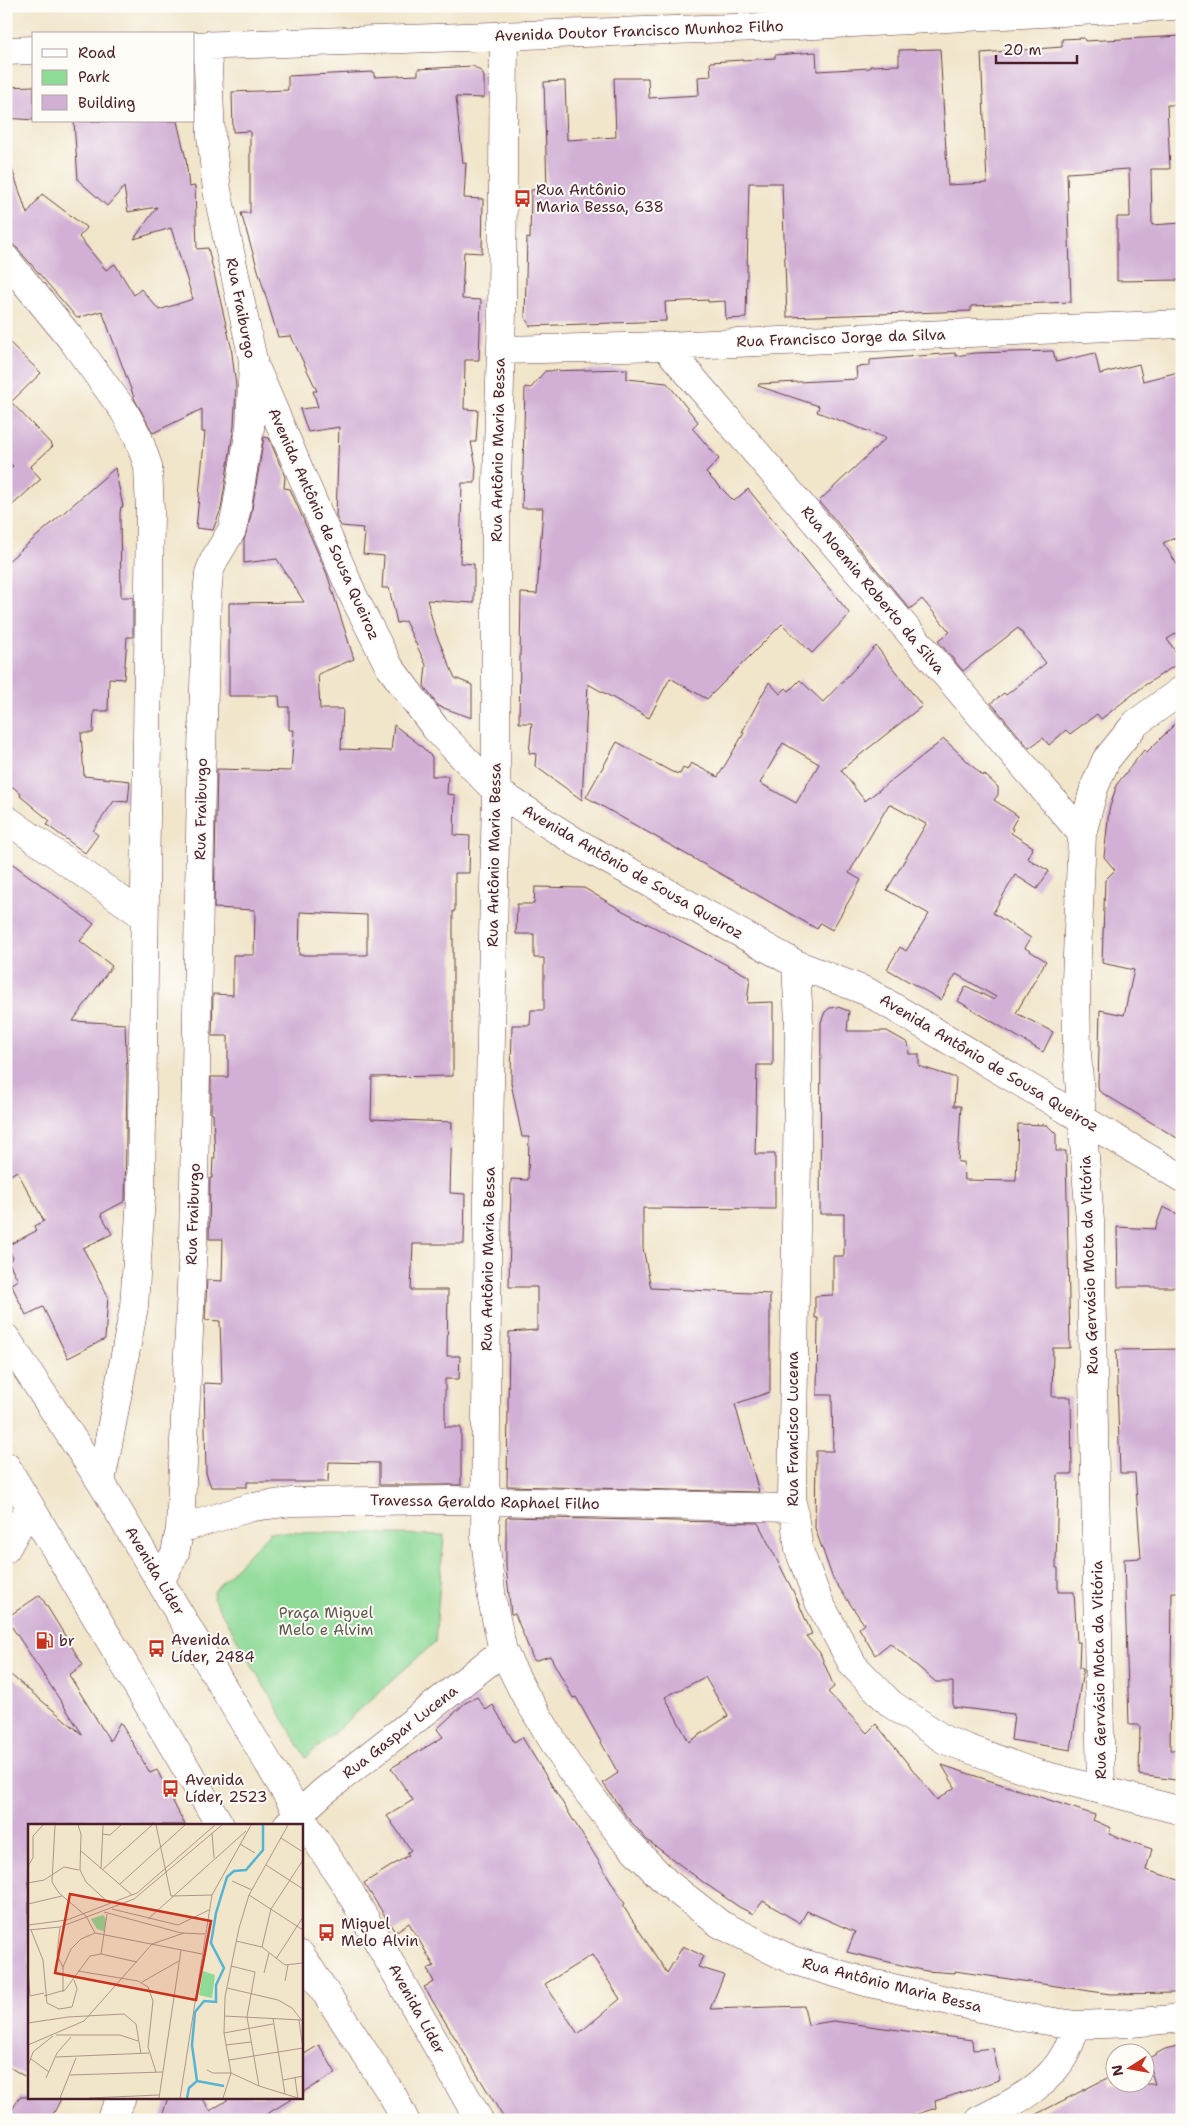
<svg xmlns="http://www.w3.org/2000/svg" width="1188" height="2126" font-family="'Shantell Sans',sans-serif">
  <rect width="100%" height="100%" fill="#fdfcf7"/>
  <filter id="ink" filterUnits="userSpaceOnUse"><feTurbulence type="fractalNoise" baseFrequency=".02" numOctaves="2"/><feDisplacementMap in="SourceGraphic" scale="10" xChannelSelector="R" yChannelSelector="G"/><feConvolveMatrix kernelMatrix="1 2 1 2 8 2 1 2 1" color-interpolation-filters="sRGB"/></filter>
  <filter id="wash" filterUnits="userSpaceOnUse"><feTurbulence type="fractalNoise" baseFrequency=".0096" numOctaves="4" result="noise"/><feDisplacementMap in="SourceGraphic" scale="20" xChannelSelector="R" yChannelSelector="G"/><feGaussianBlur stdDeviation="1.12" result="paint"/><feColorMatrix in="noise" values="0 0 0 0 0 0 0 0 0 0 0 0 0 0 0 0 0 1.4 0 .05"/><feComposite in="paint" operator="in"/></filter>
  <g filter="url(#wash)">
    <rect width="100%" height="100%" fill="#f1e5ca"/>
    <path fill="#8eda97" stroke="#6c7c61" d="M 270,1532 L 444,1535 L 435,1642 L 306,1758 L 213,1598 L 214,1592 L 220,1584 Z"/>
    <g id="blocks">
      <path fill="#d2b0d5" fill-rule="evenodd" d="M 1182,36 L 1182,105 L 1167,105 L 1170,169 L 1151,169 L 1152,225 L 1182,223 L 1182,280 L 1117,281 L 1117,217 L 1130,217 L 1129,169 L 1067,173 L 1071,302 L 971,306 L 971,311 L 787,317 L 782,183 L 749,183 L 746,318 L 726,319 L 725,301 L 708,302 L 708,300 L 665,302 L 666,321 L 530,326 L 525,318 L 527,238 L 530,239 L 531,190 L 547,189 L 544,82 L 565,81 L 567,140 L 616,137 L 614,78 L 648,78 L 649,98 L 699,95 L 698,77 L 711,76 L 710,62 L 775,58 L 775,55 L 816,52 L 817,71 L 870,68 L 870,66 L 899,65 L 899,50 L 940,49 L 948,185 L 987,183 L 981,53 L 1062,47 L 1062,39 L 1084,38 L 1085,41 Z
        M 473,66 L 482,72 L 484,77 L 484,98 L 456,97 L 463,163 L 466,163 L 464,198 L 483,199 L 482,253 L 464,252 L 462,299 L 481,300 L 479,360 L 465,360 L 464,409 L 478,410 L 476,442 L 471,442 L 476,466 L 475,483 L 462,483 L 460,563 L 474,564 L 474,603 L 427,600 L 436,634 L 455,678 L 472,685 L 472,718 L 438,706 L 424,686 L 426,665 L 405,621 L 397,623 L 389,588 L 382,588 L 384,556 L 363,554 L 365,534 L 362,533 L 363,528 L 341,526 L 336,516 L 339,427 L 308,432 L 300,409 L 318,407 L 313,391 L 317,391 L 291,336 L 278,337 L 241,213 L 250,213 L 250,131 L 233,132 L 232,92 L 288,90 L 288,76 L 374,72 L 374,77 L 418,75 L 418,69 Z
        M 34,86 L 34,120 L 6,118 L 6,87 Z
        M 74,121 L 177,121 L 186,159 L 189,187 L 195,186 L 197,249 L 208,248 L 231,346 L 236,386 L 234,426 L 221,509 L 213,530 L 196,528 L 205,432 L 202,432 L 202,409 L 153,433 L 135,400 L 102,311 L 77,318 L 18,249 L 6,239 L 6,164 L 10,163 L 27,214 L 42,194 L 87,228 L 79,237 L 106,270 L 115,264 L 134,295 L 141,289 L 159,310 L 193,299 L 171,228 L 134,239 L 157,207 L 128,212 L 124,187 L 107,206 L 78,180 Z
        M 6,339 L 41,373 L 11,402 L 53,446 L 30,467 L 41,479 L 6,511 L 6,472 L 13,466 L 6,459 Z
        M 1053,351 L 1056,362 L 1095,353 L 1100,374 L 1139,364 L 1143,381 L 1182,371 L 1182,535 L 1163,543 L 1182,572 L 1182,630 L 1167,639 L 1182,661 L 1145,685 L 1101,719 L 1097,714 L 1070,734 L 1066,730 L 1049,745 L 1043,738 L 1029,748 L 991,703 L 1004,693 L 1006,695 L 1046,663 L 1018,628 L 963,671 L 938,641 L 950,632 L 922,599 L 910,609 L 819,501 L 886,438 L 817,412 L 819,406 L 758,386 L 759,384 L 857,379 L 856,367 L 870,366 L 870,360 L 955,353 L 956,356 L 974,353 Z
        M 627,369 L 627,379 L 667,383 L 672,389 L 698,422 L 692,428 L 719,459 L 706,473 L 734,501 L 748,489 L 850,614 L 812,653 L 782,624 L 707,699 L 670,678 L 649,718 L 588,684 L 582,800 L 535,766 L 536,754 L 529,753 L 532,723 L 519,723 L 521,593 L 537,594 L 543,508 L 522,508 L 525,387 L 531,388 L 545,371 Z
        M 264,437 L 269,438 L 285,477 L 284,488 L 290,489 L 327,574 L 354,659 L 318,674 L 320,709 L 343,709 L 341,749 L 391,751 L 394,725 L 420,745 L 432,757 L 432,776 L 448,776 L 447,794 L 455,795 L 454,835 L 470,836 L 469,873 L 455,873 L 455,911 L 453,911 L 453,1076 L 372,1077 L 371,1119 L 452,1122 L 450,1193 L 465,1194 L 464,1244 L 413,1244 L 411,1290 L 448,1290 L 447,1356 L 460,1356 L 459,1379 L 445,1379 L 445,1427 L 461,1427 L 461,1485 L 379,1485 L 379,1463 L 329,1462 L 328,1482 L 247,1482 L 247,1487 L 211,1487 L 206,1473 L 204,1383 L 222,1384 L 220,1321 L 205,1320 L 207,1280 L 222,1281 L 223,1239 L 209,1239 L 210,1178 L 212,1178 L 213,1158 L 215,1159 L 213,1114 L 211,1114 L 211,1077 L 228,1077 L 228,1036 L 212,1036 L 213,994 L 233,995 L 233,955 L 254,955 L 255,910 L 214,908 L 217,769 L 291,771 L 294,730 L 289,730 L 289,707 L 280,707 L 279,696 L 229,696 L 229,603 L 304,602 L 277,559 L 244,563 L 244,540 L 251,515 ZM 300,912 L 367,915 L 367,955 L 299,955 Z
        M 115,468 L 123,507 L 121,507 L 120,513 L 121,597 L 133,597 L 133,637 L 127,637 L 124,679 L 109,678 L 108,711 L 94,711 L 93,733 L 81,733 L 84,776 L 130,781 L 128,802 L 114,801 L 93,831 L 98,835 L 85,853 L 47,825 L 50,821 L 20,796 L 21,794 L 6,781 L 6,563 Z
        M 876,646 L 922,706 L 841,770 L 865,801 L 944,739 L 983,776 L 984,774 L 998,787 L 998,795 L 994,800 L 1018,816 L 1011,828 L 1013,829 L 1011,833 L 1033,847 L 1027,858 L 1049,871 L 1037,889 L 1015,875 L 993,913 L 1031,938 L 1025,948 L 1046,961 L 1016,1013 L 1053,1032 L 1043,1052 L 958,1001 L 966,986 L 994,1000 L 996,997 L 956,974 L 941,1000 L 887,969 L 900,947 L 906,951 L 929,914 L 887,890 L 926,824 L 889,804 L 849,873 L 861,880 L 832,930 L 820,923 L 817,929 L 586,797 L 617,742 L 672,772 L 680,774 L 683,768 L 687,770 L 691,763 L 718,777 L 744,733 L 742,732 L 769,682 L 780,694 L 786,688 L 789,691 L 800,680 L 823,702 ZM 783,743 L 819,764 L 796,803 L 760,783 Z
        M 1182,717 L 1182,1141 L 1099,1091 L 1098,1085 L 1100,1010 L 1124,1015 L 1134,970 L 1102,963 L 1105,880 L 1115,870 L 1104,857 L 1109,810 L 1117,784 L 1144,750 L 1147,752 Z
        M 6,859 L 94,924 L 80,941 L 112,966 L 73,1021 L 125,1024 L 127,1073 L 125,1201 L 101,1214 L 112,1234 L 83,1248 L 108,1296 L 105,1339 L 68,1358 L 43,1307 L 26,1315 L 11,1284 L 18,1280 L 8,1261 L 13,1258 L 7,1246 L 36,1231 L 34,1226 L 44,1221 L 17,1171 L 6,1178 Z
        M 535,887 L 584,888 L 623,911 L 750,977 L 747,1003 L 773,1002 L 773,1065 L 757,1065 L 755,1154 L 775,1154 L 775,1209 L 643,1208 L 643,1248 L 651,1288 L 770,1294 L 770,1392 L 735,1404 L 759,1492 L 507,1486 L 509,1332 L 537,1330 L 537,1287 L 509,1287 L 511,1179 L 528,1180 L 529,1137 L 522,1137 L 511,1083 L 512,1025 L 530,1025 L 531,1010 L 544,1010 L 544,958 L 534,958 L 534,934 L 516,934 L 517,904 L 534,904 Z
        M 838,1007 L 849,1011 L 847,1031 L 887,1031 L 908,1043 L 909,1054 L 919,1054 L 919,1066 L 956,1078 L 954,1106 L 961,1106 L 958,1162 L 964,1162 L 965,1180 L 1016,1181 L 1018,1124 L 1047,1125 L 1056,1134 L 1056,1151 L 1066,1151 L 1070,1348 L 1053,1348 L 1052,1397 L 1071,1397 L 1072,1474 L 1058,1474 L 1056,1568 L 1058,1568 L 1058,1592 L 1074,1592 L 1077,1642 L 1080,1642 L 1079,1668 L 1083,1669 L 1071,1750 L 1011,1740 L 1014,1714 L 953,1707 L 953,1682 L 936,1682 L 890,1643 L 875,1655 L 859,1628 L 864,1624 L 833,1579 L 815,1528 L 816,1451 L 833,1451 L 832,1395 L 817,1395 L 818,1318 L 815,1318 L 815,1296 L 833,1295 L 833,1256 L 844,1256 L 844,1214 L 820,1214 L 821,1022 L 825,1012 L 830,1008 Z
        M 1163,1207 L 1182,1216 L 1182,1287 L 1118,1287 L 1117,1227 L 1155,1229 Z
        M 1182,1349 L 1182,1592 L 1172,1592 L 1171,1672 L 1170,1750 L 1178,1750 L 1176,1780 L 1139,1775 L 1140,1725 L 1129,1725 L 1124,1559 L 1141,1558 L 1135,1473 L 1120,1473 L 1116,1350 Z
        M 508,1517 L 758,1523 L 795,1595 L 812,1634 L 806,1636 L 820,1653 L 834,1687 L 828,1692 L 867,1733 L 876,1724 L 937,1800 L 955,1787 L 942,1765 L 1095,1815 L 1093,1820 L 1111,1828 L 1109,1834 L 1152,1849 L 1146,1870 L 1182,1881 L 1182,1990 L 1174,1993 L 1110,1994 L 955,1971 L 955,1973 L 926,1971 L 847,1952 L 855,1932 L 807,1911 L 800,1923 L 763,1901 L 753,1914 L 739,1907 L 703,1882 L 647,1840 L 626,1816 L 603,1783 L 618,1773 L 576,1697 L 573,1698 L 550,1656 L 534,1661 L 515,1614 L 511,1614 L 506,1567 L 506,1519 ZM 705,1677 L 728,1716 L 689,1742 L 665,1697 Z
        M 40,1595 L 83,1665 L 69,1675 L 110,1741 L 120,1722 L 150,1773 L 157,1770 L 185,1825 L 29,1825 L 29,2079 L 6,2065 L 6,1671 L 83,1735 L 6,1618 Z
        M 477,1697 L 486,1710 L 493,1705 L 514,1742 L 522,1737 L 625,1904 L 623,1906 L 667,1973 L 683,1946 L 703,1956 L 698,1967 L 724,1975 L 710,2009 L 804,2006 L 808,2025 L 833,2021 L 972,2040 L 973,2050 L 993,2048 L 1000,2080 L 935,2101 L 936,2108 L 899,2120 L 505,2120 L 424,1987 L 434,1982 L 427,1969 L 434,1966 L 409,1923 L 395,1932 L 364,1883 L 409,1855 L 407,1853 L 411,1850 L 387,1816 L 413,1800 L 391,1768 L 443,1737 L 437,1729 L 465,1703 ZM 592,1955 L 620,1999 L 578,2034 L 545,1984 Z
        M 319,2045 L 336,2073 L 301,2093 L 301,2056 Z
        M 1182,2045 L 1182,2120 L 1025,2120 L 1109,2077 L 1111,2084 L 1155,2084 L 1147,2059 L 1165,2049 Z
        M 19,2097 L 62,2097 L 50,2120 L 7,2120 Z
        M 168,2097 L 202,2097 L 210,2111 L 232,2097 L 295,2097 L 257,2120 L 161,2120 Z"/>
    </g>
  </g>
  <g filter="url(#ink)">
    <use href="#blocks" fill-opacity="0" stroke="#633d43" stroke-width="1"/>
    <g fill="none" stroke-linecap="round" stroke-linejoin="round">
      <defs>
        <path id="minor" d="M 504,35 L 502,313 L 496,515 L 496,791 L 488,1184 L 485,1537 L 492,1600 L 503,1651 L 524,1693 L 570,1769 L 623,1838 L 666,1882 L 720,1924 L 792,1960 L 866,1982 L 1021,2017 L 1076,2025 L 1131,2023 L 1182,2018
          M 194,46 L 796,26 L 1173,6
          M 6,51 L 34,50
          M 6,259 L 72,340 L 124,411 L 138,437 L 148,466 L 150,511 L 141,1197 L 134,1307 L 101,1482
          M 665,346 L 1082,834
          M 501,350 L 665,346 L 1182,324
          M 257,371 L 353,595 L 389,666 L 436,729 L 496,791 L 576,842 L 796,964 L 868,992 L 1182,1178
          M 6,819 L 144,916
          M 796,964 L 799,1023 L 792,1500 L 799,1550 L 819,1602 L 853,1665 L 891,1704 L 945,1740 L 1032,1772 L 1182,1811
          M 180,1529 L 252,1507 L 292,1502 L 450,1500 L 793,1508
          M 6,1549 L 30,1506
          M 161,1580 L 175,1553 L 180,1529 L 193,1243 L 201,780 L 207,597 L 209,573 L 214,560 L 232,530 L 236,512 L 250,428 L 253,360 L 217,190 L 211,136 L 207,45
          M 1101,1790 L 1090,1221 L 1077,1053 L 1076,980 L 1082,834 L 1094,788 L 1106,760 L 1136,723 L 1182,690
          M 287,1825 L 323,1792 L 503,1651
          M 110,2120 L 122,2097
          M 979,2120 C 1011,2104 1047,2087 1065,2054 C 1070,2045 1073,2035 1076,2025"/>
        <path id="major" d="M 6,1338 L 101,1482 L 298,1813 L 346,1885 L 479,2120
          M 6,1466 L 220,1825
          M 301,1955 L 393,2096 L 405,2120"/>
      </defs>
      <use href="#minor" stroke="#633d43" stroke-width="29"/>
      <use href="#major" stroke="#633d43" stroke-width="29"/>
      <use href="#minor" stroke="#fff" stroke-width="28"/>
      <use href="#major" stroke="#fff" stroke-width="28"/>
    </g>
  </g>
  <defs>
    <symbol id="bus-bare" viewBox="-9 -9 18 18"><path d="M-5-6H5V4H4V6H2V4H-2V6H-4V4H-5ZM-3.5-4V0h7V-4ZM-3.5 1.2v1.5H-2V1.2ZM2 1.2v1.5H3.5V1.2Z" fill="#c8321e" stroke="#fdfcf7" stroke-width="2.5" paint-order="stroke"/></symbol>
    <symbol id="fuel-bare" viewBox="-9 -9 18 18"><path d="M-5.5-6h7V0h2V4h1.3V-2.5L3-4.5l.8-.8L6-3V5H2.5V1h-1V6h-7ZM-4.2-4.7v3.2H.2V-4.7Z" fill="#c8321e" stroke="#fdfcf7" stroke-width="2.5" paint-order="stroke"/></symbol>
  </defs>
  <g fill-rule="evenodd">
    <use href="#bus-bare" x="510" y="186" width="25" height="25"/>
    <use href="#fuel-bare" x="32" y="1628" width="25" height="25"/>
    <use href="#bus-bare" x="144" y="1636" width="25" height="25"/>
    <use href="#bus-bare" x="158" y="1776" width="25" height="25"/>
    <use href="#bus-bare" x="314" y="1920" width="25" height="25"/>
  </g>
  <g text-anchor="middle" stroke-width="4" stroke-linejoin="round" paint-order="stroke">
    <g font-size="15" fill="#4a1f2b" stroke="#fdfcf7">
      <text transform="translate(639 31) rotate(-2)" y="5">Avenida Doutor Francisco Munhoz Filho</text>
      <text transform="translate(241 308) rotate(79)" y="5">Rua Fraiburgo</text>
      <text transform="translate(841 338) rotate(-2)" y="5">Rua Francisco Jorge da Silva</text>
      <text transform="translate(498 450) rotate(-89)" y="5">Rua Antônio Maria Bessa</text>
      <text transform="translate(324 524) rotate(66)" y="5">Avenida Antônio de Sousa Queiroz</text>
      <text transform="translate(873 590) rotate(50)" y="5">Rua Noemia Roberto da Silva</text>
      <text transform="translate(201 809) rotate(-89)" y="5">Rua Fraiburgo</text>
      <text transform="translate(494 855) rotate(-89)" y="5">Rua Antônio Maria Bessa</text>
      <text transform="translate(633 872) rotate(30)" y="5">Avenida Antônio de Sousa Queiroz</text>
      <text transform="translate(989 1063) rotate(31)" y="5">Avenida Antônio de Sousa Queiroz</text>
      <text transform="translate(193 1214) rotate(-88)" y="5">Rua Fraiburgo</text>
      <text transform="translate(488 1259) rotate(-89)" y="5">Rua Antônio Maria Bessa</text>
      <text transform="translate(1089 1265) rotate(-92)" y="5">Rua Gervásio Mota da Vitória</text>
      <text transform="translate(793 1429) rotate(-90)" y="5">Rua Francisco Lucena</text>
      <text transform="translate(485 1502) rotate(1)" y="5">Travessa Geraldo Raphael Filho</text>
      <text transform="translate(155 1571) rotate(59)" y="5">Avenida Líder</text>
      <text transform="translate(1099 1670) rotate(-91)" y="5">Rua Gervásio Mota da Vitória</text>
      <text transform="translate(400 1732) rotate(-38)" y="5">Rua Gaspar Lucena</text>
      <text transform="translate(892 1985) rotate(14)" y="5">Rua Antônio Maria Bessa</text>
      <text transform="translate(417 2009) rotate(61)" y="5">Avenida Líder</text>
    </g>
    <g font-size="15" fill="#4a1f2b" stroke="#fdfcf7" text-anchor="start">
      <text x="536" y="195">Rua Antônio<tspan x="536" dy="17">Maria Bessa, 638</tspan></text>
      <text x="171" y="1645">Avenida<tspan x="171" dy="17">Líder, 2484</tspan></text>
      <text x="59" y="1646">br</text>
      <text x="185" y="1785">Avenida<tspan x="185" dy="17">Líder, 2523</tspan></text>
      <text x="341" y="1929">Miguel<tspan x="341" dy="17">Melo Alvin</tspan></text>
    </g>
    <g font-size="15" fill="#5e574b" stroke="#fdfcf7">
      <text x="326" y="1618">Praça Miguel<tspan x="326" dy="17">Melo e Alvim</tspan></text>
    </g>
  </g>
  <g transform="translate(28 1824)">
    <rect width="275" height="275" fill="#f1e5ca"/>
    <path d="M 75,91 L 78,95 L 76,107 L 69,105 L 63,95 ZM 175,147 L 187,151 L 184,174 L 171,171 Z" fill="#8eda97"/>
    <path fill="none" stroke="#55b4d3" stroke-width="2.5" d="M 169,257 L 196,262M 159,274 L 161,264 L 169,257 L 164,221 L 167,188 L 176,177 L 188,178 L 188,161 L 196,144 L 183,119 L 188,89 L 199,53 L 206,47 L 218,46 L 235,26 L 235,1"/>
    <path fill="none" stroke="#ae968a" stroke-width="1" d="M 27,1 L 24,58 L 31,69 L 58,92 L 67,109M 50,1 L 53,10 L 52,46 L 58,58 L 82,80M 128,1 L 143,72 L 184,71M 184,9 L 186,34M 74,10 L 82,11 L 93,1M 253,14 L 275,28M 212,20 L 227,29M 53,27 L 104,71M 238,41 L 275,65M 0,42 L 5,34 L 5,12 L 15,1M 73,45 L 75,1M 74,46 L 124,1M 204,57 L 224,66M 0,59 L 16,56 L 36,43 L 51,46M 92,60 L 157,1M 221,71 L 275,106M 0,80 L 34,72M 84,85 L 150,101 L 181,86M 76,88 L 153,109 L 177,110M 120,95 L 218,7M 0,101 L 39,96 L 109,69 L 187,1M 32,103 L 29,131 L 35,143M 0,106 L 32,103 L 106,75 L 194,1M 3,106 L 15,136 L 19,179 L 31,185 L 44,183 L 49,165 L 46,156M 208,117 L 234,123 L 257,141 L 275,139M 234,123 L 243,85 L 275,36M 73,130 L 79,90M 248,135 L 275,93M 203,142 L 227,148 L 219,193 L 231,262M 0,144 L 2,172 L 16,169M 50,147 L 110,157 L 120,163 L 125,177 L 120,223 L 128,248M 236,149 L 241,129M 257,157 L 260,141M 114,158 L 151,137M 199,164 L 250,176 L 264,184 L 275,198M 35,168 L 35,143 L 43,125 L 53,115 L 67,109 L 174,130M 16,172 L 37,166 L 62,132 L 73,130 L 109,138M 196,192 L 273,196M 245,194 L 257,270M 271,196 L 275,225M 0,199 L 40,193 L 96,190 L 108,200 L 113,230M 196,209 L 245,200M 28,211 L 92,211 L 110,217M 0,221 L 56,197 L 124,120 L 156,109M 198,221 L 223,218M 28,233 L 121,229M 3,235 L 21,248M 201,236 L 275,224M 0,242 L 5,228 L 25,212M 179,246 L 185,249 L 203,249 L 231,262 L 270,274M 42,251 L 135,248M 18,254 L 29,229 L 43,213M 267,254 L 270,274M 255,256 L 275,252M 32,274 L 48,234M 61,274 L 131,271M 131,274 L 153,126M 152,274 L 184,71 L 223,1M 195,274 L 203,249 L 196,209 L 197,173 L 211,104 L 221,71 L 260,1"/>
    <path fill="#c8321e" fill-opacity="0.15" stroke="#c8321e" stroke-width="2.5" d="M 42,70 L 183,97 L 168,176 L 27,149 Z"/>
    <rect width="275" height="275" fill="none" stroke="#4a1f2b" stroke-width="2.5"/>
  </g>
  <rect width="1188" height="2126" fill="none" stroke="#fdfcf7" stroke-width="25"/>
  <rect x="32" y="32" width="162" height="90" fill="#fdfcf7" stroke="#b5a4a5"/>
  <rect x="42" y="49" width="25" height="8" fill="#ffffff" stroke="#b5a4a5"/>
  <text x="78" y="58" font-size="15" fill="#4a1f2b">Road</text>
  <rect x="42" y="70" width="25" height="15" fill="#8eda97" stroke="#b5a4a5"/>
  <text x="78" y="82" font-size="15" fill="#4a1f2b">Park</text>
  <rect x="42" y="95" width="25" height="15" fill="#d2b0d5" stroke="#b5a4a5"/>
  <text x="78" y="108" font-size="15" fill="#4a1f2b">Building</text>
  <g transform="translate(1130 2068) rotate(259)"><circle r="24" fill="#fdfcf7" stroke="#b5a4a5"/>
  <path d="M0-4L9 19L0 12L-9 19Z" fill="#c8321e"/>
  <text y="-8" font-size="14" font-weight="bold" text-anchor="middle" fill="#4a1f2b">N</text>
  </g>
  <path d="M996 55v8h81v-8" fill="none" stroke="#4a1f2b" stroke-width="2.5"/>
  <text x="1003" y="55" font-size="15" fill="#4a1f2b" stroke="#fdfcf7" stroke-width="4" paint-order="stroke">20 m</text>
</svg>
